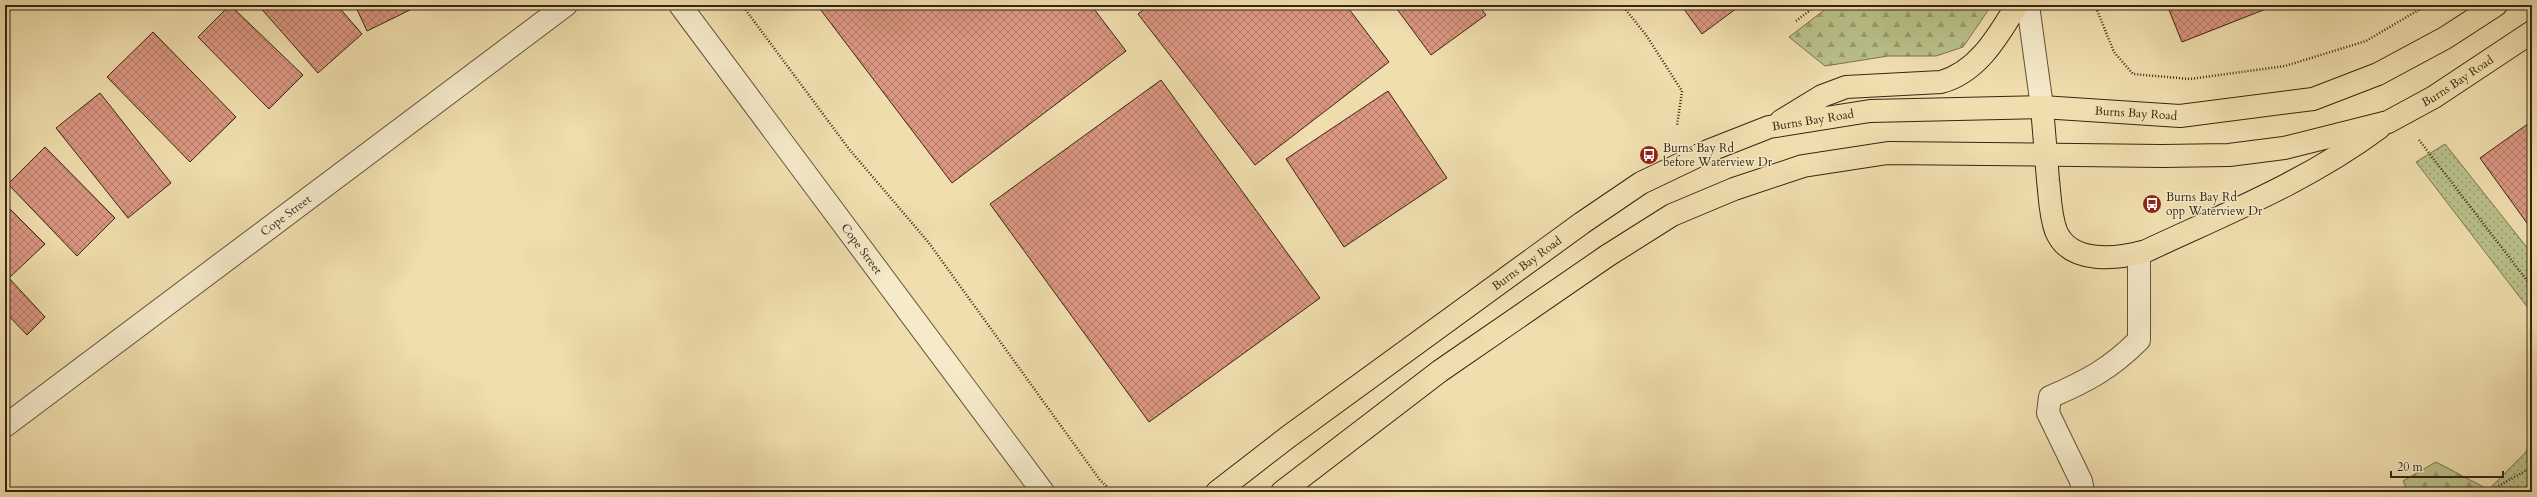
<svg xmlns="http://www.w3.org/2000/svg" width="2537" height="497" font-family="Cardo,serif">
  <defs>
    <pattern id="grass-dots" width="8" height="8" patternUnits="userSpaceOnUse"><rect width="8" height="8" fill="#bac18a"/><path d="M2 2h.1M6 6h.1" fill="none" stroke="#989d70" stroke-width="1.8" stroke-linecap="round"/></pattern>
    <pattern id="forest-firs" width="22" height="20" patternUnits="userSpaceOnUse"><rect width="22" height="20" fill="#bac18a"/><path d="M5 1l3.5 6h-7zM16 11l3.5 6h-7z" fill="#989d70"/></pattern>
    <pattern id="building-cross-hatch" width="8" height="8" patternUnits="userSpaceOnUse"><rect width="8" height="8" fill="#db9782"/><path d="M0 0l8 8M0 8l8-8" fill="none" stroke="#b37b69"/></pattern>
  </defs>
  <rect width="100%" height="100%" fill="#f0deae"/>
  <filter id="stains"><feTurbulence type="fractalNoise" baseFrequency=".005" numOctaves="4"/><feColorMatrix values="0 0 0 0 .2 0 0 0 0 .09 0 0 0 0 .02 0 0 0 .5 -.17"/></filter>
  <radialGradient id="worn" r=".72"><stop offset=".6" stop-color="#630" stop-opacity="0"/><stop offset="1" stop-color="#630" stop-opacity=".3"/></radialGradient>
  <path fill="url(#grass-dots)" stroke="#79734e" d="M 2445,144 L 2532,254 L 2532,313 L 2416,162 Z
    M 2532,441 L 2532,492 L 2486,492 L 2525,453 Z"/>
  <path fill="url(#forest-firs)" stroke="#79734e" d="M 1831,5 L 1989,5 L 1989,9 L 1963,47 L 1936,56 L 1888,56 L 1825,66 L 1789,37 Z
    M 2436,462 L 2493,492 L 2408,492 L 2403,481 Z"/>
  <path fill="url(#building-cross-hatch)" stroke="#382513" d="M 230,5 L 303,75 L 269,109 L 198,37 Z
    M 258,5 L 337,5 L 362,34 L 318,73 Z
    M 355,5 L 420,5 L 367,31 Z
    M 817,5 L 1091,5 L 1126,51 L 952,183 Z
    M 1150,5 L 1346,5 L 1389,62 L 1255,165 L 1138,14 Z
    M 1394,5 L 1478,5 L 1486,15 L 1431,55 Z
    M 1681,5 L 1741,5 L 1702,34 Z
    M 2167,5 L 2276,5 L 2182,42 Z
    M 153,32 L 236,117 L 190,162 L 107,77 Z
    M 1161,80 L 1320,298 L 1149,422 L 990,204 Z
    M 1388,91 L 1447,178 L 1344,247 L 1286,159 Z
    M 100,93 L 171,183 L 128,218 L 56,128 Z
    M 2532,121 L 2532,230 L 2480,158 Z
    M 45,147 L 115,218 L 77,256 L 8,184 Z
    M 5,204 L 45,244 L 9,278 L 45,317 L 27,335 L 5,312 Z"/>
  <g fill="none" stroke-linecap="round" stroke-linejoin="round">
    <defs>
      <g id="minor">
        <path id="s1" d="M 680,5 L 1043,492"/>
        <path d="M 2028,5 L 2042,107"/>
        <path id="s2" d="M 5,426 L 566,5"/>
        <path d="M 2083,492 L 2081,481 L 2048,413 L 2050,397 C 2087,381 2110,369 2139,340 L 2139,253"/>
      </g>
      <g id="major">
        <path d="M 2042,107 C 2044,131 2046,156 2048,180 C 2050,197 2050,215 2056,231 C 2070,265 2118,259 2146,251 C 2225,214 2308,181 2379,128"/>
        <path d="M 1781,121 L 1822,96 L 1846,87 L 1941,82 C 1978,72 1998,36 2017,5"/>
        <path id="s3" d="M 1217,492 L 1288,437 L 1582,223 L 1641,183 L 1708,151 L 1769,127 L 1870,111 L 2042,107 L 2180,116 L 2313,99 L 2378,74 L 2445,38 L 2496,5"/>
        <path id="s4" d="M 1282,492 L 1440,371 L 1607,256 L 1672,215 L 1734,189 L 1803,166 L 1888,153 L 2162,156 L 2229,155 L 2284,148 L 2388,122 L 2434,97 L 2532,32"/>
      </g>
    </defs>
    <use href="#minor" stroke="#66533a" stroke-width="24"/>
    <use href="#major" stroke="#382513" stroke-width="24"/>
    <path stroke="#382513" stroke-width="2.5" stroke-dasharray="1 2" stroke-linecap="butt" d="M 742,5 L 849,149 L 929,243 L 1100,480 L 1113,492
      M 1622,5 L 1646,35 L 1682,91 L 1677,126
      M 2095,5 L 2114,52 L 2133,74 L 2190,79 L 2285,66 L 2366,41 L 2427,5
      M 1796,21 L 1817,5
      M 2419,140 L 2532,287
      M 2488,492 L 2532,467"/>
    <use href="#minor" stroke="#f5eaca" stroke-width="22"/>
    <use href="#major" stroke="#f0deae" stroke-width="22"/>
  </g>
  <defs>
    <symbol id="bus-disc" viewBox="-11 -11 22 22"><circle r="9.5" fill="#8f2418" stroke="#f5eaca"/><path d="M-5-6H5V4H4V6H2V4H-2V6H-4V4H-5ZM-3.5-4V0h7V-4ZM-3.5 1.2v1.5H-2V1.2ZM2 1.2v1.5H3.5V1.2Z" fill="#fff"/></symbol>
  </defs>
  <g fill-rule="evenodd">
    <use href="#bus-disc" x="1638" y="144" width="22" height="22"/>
    <use href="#bus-disc" x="2141" y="193" width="22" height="22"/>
  </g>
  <g text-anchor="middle" stroke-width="3" stroke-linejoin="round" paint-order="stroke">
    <g font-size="12" fill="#382513" stroke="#f5eaca">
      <text dy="4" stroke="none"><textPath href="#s4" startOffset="1289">Burns Bay Road</textPath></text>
      <text dy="4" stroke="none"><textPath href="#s3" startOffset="1033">Burns Bay Road</textPath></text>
      <text dy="4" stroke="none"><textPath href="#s3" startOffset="709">Burns Bay Road</textPath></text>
      <text dy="4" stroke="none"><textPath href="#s2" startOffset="351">Cope Street</textPath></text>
      <text dy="4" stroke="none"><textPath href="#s1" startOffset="304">Cope Street</textPath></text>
      <text dy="4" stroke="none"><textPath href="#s3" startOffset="385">Burns Bay Road</textPath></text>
    </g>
    <g font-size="12" fill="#382513" stroke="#f5eaca" text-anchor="start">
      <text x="1663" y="152">Burns Bay Rd<tspan x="1663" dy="14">before Waterview Dr</tspan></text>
      <text x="2166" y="201">Burns Bay Rd<tspan x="2166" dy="14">opp Waterview Dr</tspan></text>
    </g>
  </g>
  <rect width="2537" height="497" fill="none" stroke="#f0deae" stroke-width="20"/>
  <rect x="6" y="6" width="2525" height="485" fill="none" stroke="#382513" stroke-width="2"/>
  <rect x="10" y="10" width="2517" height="477" fill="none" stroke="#382513"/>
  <path d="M2391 471v6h112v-6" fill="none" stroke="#382513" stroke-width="2"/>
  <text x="2397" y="471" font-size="12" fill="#382513" stroke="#f5eaca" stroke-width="3" paint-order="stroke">20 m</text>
  <rect width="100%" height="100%" filter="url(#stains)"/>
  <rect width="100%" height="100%" fill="url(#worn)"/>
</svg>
